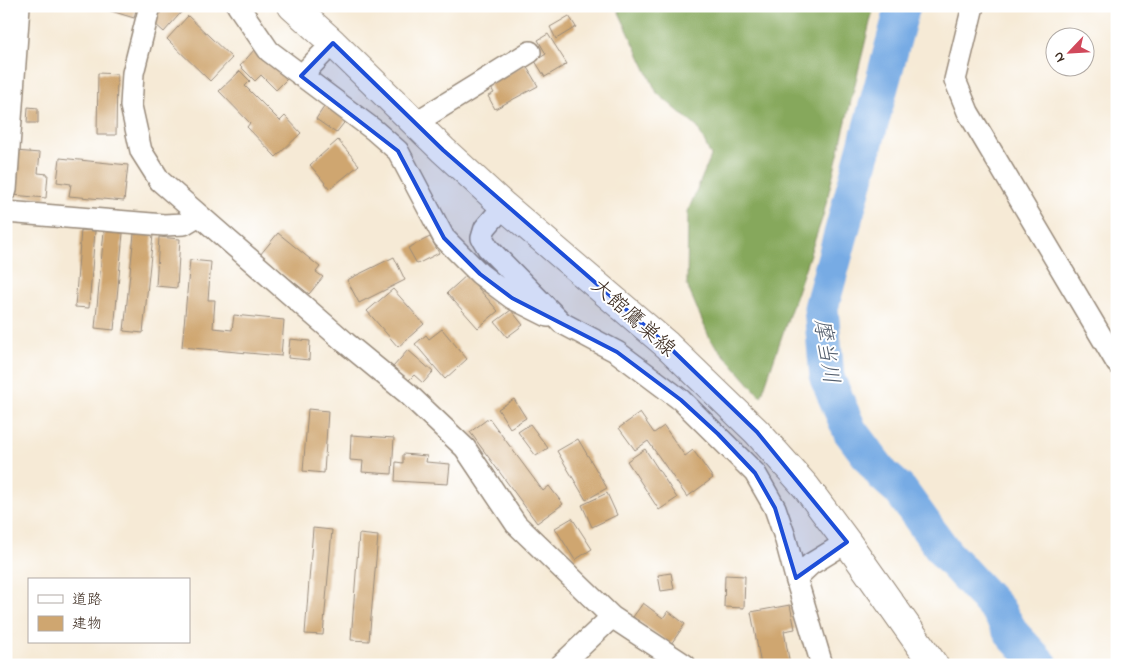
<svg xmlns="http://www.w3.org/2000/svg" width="1123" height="671" font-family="'Indie Flower','Klee One',sans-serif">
  <rect width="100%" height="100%" fill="#fff"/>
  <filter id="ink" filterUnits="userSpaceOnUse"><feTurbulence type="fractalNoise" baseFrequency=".02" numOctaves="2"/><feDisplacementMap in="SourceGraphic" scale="10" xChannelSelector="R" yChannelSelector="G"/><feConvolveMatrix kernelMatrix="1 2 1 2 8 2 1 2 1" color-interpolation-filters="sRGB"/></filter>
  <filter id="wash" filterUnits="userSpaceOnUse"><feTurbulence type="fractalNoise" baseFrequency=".0096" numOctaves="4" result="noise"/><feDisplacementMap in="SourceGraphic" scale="20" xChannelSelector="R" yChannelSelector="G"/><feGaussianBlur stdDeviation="1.12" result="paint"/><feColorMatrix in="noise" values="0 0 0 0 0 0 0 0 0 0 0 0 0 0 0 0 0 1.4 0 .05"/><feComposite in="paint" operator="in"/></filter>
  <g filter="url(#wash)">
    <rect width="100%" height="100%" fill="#f6ead6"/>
    <path fill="#86a85c" stroke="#60693d" d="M 616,6 L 874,6 L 823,216 L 761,397 L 710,339 L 687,285 L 688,211 L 711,156 L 698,128 L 657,93 Z"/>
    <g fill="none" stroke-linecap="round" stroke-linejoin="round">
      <path stroke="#77abe4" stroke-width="35" d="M 903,6 L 821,308 L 827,378 L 850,431 L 883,475 L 900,490 L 946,554 L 998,610 L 1013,635 L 1041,665"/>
    </g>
    <g id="blocks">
      <path fill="#cfa670" d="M 95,6 L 137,6 L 134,18 Z
        M 158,6 L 182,6 L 184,9 L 164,32 L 154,23 Z
        M 188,16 L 232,58 L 210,81 L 167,39 Z
        M 569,16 L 576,27 L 556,39 L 550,27 Z
        M 548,34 L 567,64 L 545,77 L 535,61 L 546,54 L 538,40 Z
        M 255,49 L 287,79 L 276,90 L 261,75 L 255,81 L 240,66 Z
        M 525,64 L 538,86 L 495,109 L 488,96 L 494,93 L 489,84 Z
        M 240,71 L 250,81 L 245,86 L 280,121 L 285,116 L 301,133 L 276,157 L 247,127 L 250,123 L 219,91 Z
        M 98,73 L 117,74 L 116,135 L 97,135 Z
        M 326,104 L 347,119 L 336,133 L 316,119 Z
        M 28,107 L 38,108 L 38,123 L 27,123 Z
        M 338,140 L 359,165 L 330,189 L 310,165 Z
        M 15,151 L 40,153 L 38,173 L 48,174 L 46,198 L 12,195 Z
        M 60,158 L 128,165 L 124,201 L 69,196 L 71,184 L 57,182 Z
        M 81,230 L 95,231 L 89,308 L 75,307 Z
        M 104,231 L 123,233 L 114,330 L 95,328 Z
        M 278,233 L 320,267 L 316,272 L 323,277 L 309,294 L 260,255 Z
        M 134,234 L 153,235 L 143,333 L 124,331 Z
        M 159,237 L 180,239 L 177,288 L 156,286 Z
        M 430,237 L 439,253 L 417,264 L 408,248 Z
        M 394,257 L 405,280 L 359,303 L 347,280 Z
        M 190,260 L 211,262 L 208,300 L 215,300 L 213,328 L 232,330 L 234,315 L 284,320 L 281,356 L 182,347 Z
        M 467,275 L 498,311 L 478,328 L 447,293 Z
        M 393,289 L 424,324 L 398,347 L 367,311 Z
        M 511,310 L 523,325 L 507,337 L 495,322 Z
        M 442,329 L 467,359 L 445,379 L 415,344 L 426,335 L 429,339 Z
        M 290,339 L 310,341 L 309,360 L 288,358 Z
        M 408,350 L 433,372 L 423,383 L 414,375 L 408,381 L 393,367 Z
        M 514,399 L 526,418 L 510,428 L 498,409 Z
        M 308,409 L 328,411 L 324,473 L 303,471 Z
        M 640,413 L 654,433 L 664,426 L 685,456 L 693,450 L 713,478 L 687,497 L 648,441 L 635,450 L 619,428 Z
        M 489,418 L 543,491 L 549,486 L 563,504 L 537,523 L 470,432 Z
        M 530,424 L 548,448 L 536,456 L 518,432 Z
        M 351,435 L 394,438 L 392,474 L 362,472 L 363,461 L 350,460 Z
        M 578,439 L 607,488 L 586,500 L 557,451 Z
        M 645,449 L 677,498 L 659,510 L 627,461 Z
        M 403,454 L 427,456 L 426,462 L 450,464 L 448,484 L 395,481 L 396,462 L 403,463 Z
        M 607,493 L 617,515 L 592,527 L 582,505 Z
        M 572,518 L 592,549 L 575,560 L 555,528 Z
        M 313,528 L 332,530 L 323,635 L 305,634 Z
        M 359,534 L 378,536 L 369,641 L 351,640 Z
        M 671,573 L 674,589 L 661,591 L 658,575 Z
        M 725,575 L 745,576 L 744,608 L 724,607 Z
        M 643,603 L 663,618 L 668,611 L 685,624 L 671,644 L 633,617 Z
        M 790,605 L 795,629 L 784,631 L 790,665 L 761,665 L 751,612 Z"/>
    </g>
  </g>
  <g filter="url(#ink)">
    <use href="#blocks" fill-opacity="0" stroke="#988a7a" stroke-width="1"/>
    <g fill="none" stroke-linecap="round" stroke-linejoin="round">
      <defs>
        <path id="street" d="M 150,6 L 133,73 L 131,106 L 141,151 L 160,181 L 346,343 L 407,393 L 465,448 L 516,524 L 612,617 L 685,665
          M 238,6 L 269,51 L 374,130 L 398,151 L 444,238 L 480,274 L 512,298 L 548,316
          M 973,6 L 955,80 L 968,112 L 1117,363
          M 301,76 L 333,43
          M 415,123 L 530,52
          M 6,190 L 19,6
          M 504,206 L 485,228 L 482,238 L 488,248 L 562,323 L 617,352 L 681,400 L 755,473 L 775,508 L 785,537 L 796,578
          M 6,212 L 164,225 L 184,224 L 199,215
          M 561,665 L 612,617
          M 822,665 L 796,578 L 811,564 L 847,542"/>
        <path id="secondary" d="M 292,6 L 333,43 L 443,150 L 504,206 L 667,345 L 757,432 L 806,487 L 847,542 L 934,665"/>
      </defs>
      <use href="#street" stroke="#988a7a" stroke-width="24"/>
      <use href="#secondary" stroke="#988a7a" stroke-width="30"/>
      <use href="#street" stroke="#fff" stroke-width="21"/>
      <use href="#secondary" stroke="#fff" stroke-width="28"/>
    </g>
  </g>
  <path fill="#1d4ed8" fill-opacity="0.2" stroke="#1d4ed8" stroke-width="4" stroke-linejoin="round" d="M 333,43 L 443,150 L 667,345 L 757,432 L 847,542 L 796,578 L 775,508 L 755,473 L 718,434 L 681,400 L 617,352 L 512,298 L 480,274 L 444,238 L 398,151 L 301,76 Z"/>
  <g text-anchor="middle" stroke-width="4" stroke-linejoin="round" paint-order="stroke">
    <g font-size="21" fill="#3b2a1e" stroke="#fff">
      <text transform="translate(634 317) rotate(42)" y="7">大館鷹巣線</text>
    </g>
    <g font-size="22" font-style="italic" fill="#535e6d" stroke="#fff">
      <text transform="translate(828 351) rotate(81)" y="8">摩当川</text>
    </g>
  </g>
  <rect width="1123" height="671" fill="none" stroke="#fff" stroke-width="25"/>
  <rect x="28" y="578" width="162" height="65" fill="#ffffff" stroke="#b1aaa5"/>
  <rect x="38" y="595" width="25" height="8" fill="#ffffff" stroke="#b1aaa5"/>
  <text x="72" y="604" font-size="15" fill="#3b2a1e">道路</text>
  <rect x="38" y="616" width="25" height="15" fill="#cfa670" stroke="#b1aaa5"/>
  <text x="72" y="628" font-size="15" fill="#3b2a1e">建物</text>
  <g transform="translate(1070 52) rotate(245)"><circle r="24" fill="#ffffff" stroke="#b1aaa5"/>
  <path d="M0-4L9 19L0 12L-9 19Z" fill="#d1495b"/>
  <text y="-8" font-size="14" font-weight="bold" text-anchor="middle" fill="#3b2a1e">N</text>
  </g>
</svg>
